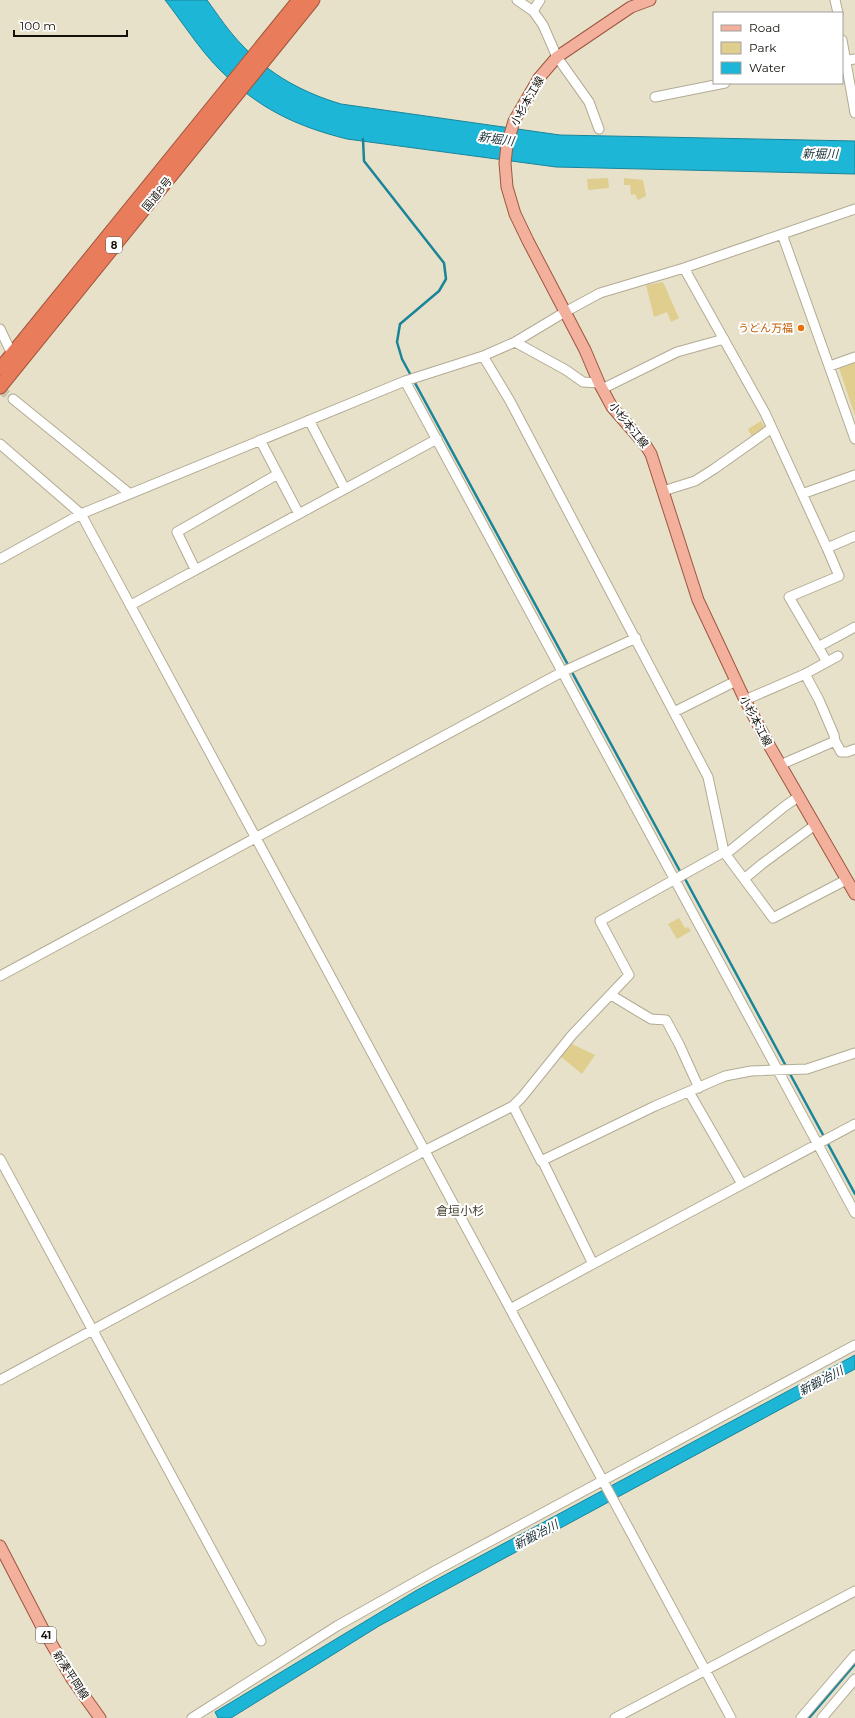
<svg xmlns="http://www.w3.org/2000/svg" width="855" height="1718" font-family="Montserrat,'Noto Sans JP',sans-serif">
  <rect width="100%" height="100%" fill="#e8e1c9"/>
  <path fill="#e0ce8e" d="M 608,178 L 609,188 L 588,190 L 587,179 Z
    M 624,178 L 643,180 L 646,196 L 638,200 L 635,194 L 631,195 L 630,185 L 624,185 Z
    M 663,282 L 679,318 L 671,322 L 667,312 L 654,317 L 646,285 Z
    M 855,362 L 855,416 L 839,368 Z
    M 761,421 L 766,430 L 753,439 L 748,429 Z
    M 679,918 L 685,928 L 688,927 L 691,931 L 677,939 L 668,924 Z
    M 570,1043 L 595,1055 L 582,1074 L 560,1056 Z"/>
  <path fill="#1db6d7" stroke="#1a8499" d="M 165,0 L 207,0 C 218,15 229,32 243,46 C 270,75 304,93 341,104 L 560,135 L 855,141 L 855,174 L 556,167 L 347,139 C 295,126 258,108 220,70 C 199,49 183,23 165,0 Z
    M 855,1355 L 855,1369 L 379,1626 L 231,1718 L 218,1718 L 215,1712 L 417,1590 Z"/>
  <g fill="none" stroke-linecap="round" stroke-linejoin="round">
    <path stroke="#1a8499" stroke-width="2.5" d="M 363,139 L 364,161 L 444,263 L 446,279 L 439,291 L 400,324 L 397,342 L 402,359 L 681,873
      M 684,877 L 787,1068
      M 789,1072 L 855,1194
      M 809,1718 L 855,1664"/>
    <path stroke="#c8c2ac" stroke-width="9" stroke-dasharray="9 4.5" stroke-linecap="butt" d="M 0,389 L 13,399"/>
    <defs>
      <path id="minor" d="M 517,0 L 533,11 L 543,25 L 557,57 L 589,102 L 599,129
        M 835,0 L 838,13
        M 533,11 L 540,0
        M 842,40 L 855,113
        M 842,61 L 855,59
        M 655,97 L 725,83
        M 782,234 L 855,439
        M 684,268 L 765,413 L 827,548 L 855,536
        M 0,329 L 12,354
        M 515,342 L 566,370 L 583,382 L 599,383
        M 483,356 L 510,401 L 708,777 L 724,852 L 773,918 L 846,880
        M 830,366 L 855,357
        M 405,381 L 855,1213
        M 602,389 L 677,352 L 724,339
        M 13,399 L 130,494
        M 309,420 L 345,489
        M 260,440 L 299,514
        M 0,444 L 81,514 L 731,1718
        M 663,491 L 695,481 L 714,469 L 772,428
        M 802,494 L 855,475
        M 827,548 L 839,576 L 789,597 L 827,662
        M 0,559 L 81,514 L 405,381 L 483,356 L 515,342 L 565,312 L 600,293 L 684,268 L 855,209
        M 195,569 L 177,532 L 278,474
        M 131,605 L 437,439
        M 818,647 L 855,627
        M 805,674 L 838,656
        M 745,700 L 805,674 L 819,700 L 834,735 L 835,741
        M 674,712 L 736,681
        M 780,765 L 835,741 L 841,752 L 847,752 L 855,749
        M 726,854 L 785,806 L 798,797
        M 744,879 L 762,864 L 815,825
        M 0,976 L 562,672 L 636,638
        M 611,995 L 651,1019 L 666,1020 L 679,1044 L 699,1088
        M 689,1092 L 742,1184
        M 513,1106 L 541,1161 L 655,1106 L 725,1076 L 751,1071 L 807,1069 L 855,1053
        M 0,1159 L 261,1641
        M 593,1264 L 855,1124
        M 510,1309 L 593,1264 L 542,1160
        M 0,1380 L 430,1148 L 513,1106 L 522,1097 L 572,1035 L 629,975 L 600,921 L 724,852
        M 192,1718 L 337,1626 L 433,1572 L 855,1345
        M 615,1718 L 855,1591
        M 801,1718 L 855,1655
        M 822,1718 L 855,1679"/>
      <path id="major" d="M 650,0 L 631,7 L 557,57 L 539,78 L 514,121 L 507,145 L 505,163 L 507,187 L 515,214 L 528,241 L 585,350 L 599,383 L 612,407 L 646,446 L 651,454 L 698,600 L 745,700 L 769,745 L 855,894
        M 0,1546 L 44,1631 L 72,1679 L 100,1718"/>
      <path id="highway" d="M 0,369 L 299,0
        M 0,387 L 313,0"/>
    </defs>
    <use href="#minor" stroke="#b2ab94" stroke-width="11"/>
    <use href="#major" stroke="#9e573e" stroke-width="13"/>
    <use href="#highway" stroke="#9e573e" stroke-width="15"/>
    <use href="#minor" stroke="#fff" stroke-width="9"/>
    <use href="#major" stroke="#f2b09d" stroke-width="11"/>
    <use href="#highway" stroke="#e97c5b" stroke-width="13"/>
  </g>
  <circle fill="#e8710a" stroke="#fff" stroke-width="1.5" cx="801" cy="328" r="4"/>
  <g text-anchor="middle" stroke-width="4" stroke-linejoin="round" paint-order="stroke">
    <g fill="#fff" stroke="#5a5853" stroke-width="1">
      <rect x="106" y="237" width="16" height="16" rx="3"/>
      <rect x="36" y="1627" width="20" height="16" rx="3"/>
    </g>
    <g font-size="10" font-weight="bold" fill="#131109">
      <text x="114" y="249">8</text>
      <text x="46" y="1639">41</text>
    </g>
    <g font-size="11" fill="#131109" stroke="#fff">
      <text transform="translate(527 101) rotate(-60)" y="4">小杉本江線</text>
      <text transform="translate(157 194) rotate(-51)" y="4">国道8号</text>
      <text transform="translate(629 425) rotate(51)" y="4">小杉本江線</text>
      <text transform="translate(756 721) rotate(62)" y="4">小杉本江線</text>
      <text transform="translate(71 1675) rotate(57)" y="4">新湊平岡線</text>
    </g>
    <g font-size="11" fill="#c56008" stroke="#fff" text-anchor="end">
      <text x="793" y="332">うどん万福</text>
    </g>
    <g font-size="12" font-style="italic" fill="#193036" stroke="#fff">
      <text transform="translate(496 139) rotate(8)" y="4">新堀川</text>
      <text transform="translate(820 154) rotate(1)" y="4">新堀川</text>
      <text transform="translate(821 1381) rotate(-28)" y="4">新鍛冶川</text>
      <text transform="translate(536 1535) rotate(-28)" y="4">新鍛冶川</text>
    </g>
    <g font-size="12" fill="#47412d" stroke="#fff">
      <text x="460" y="1215">倉垣小杉</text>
    </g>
  </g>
  <rect x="713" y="12" width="130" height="72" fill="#ffffff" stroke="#a1a09d"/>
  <rect x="721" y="25" width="20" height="6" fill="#f2b09d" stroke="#a1a09d"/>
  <text x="749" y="32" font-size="12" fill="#131109">Road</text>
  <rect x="721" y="42" width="20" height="12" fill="#e0ce8e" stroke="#a1a09d"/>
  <text x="749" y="52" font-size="12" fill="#131109">Park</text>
  <rect x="721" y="62" width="20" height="12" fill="#1db6d7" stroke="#a1a09d"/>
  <text x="749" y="72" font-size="12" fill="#131109">Water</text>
  <path d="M14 30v6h113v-6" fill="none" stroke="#131109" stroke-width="2"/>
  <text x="20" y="30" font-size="12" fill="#131109" stroke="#ffffff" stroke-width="3" paint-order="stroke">100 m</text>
</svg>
